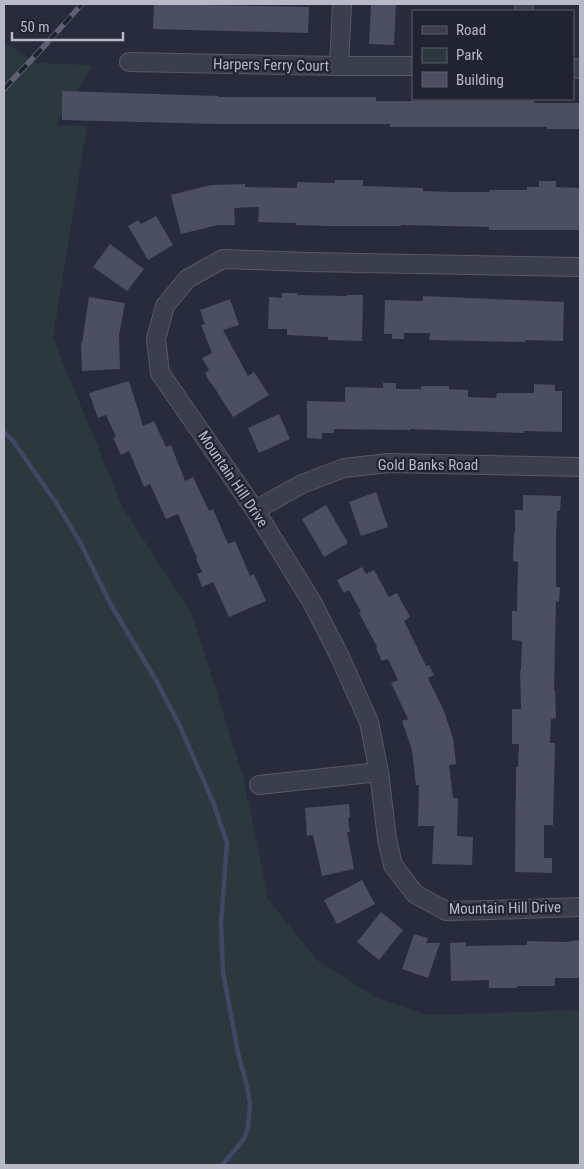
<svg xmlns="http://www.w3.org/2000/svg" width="584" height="1169" font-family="'Roboto Condensed',sans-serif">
  <rect width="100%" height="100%" fill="#282b3c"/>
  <path fill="#2b383e" d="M 4,42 L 36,63 L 93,65 L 56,125 L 87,126 L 53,338 L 123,508 L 192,614 L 243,776 L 268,899 L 317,960 L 377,998 L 428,1015 L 580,1010 L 580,1165 L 4,1165 Z"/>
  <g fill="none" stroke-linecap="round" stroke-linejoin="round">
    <path stroke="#414764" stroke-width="4.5" d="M 4,432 L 13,441 L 57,504 L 81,544 L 110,603 L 157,682 L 179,724 L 213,802 L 227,843 L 221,923 L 223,972 L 238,1053 L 247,1086 L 250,1105 L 248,1127 L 244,1139 L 222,1165"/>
  </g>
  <path fill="#4c4f62" d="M 154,4 L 309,7 L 308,33 L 153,29 Z
    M 371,4 L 396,4 L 394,45 L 369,44 Z
    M 62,91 L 218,96 L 218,97 L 376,97 L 376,101 L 534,101 L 534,103 L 580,103 L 580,129 L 547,129 L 547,127 L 390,127 L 390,124 L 217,124 L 62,120 Z
    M 335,180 L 363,180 L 363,186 L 423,188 L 423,191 L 451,192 L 489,192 L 490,190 L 527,190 L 527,187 L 539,187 L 539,181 L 556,181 L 556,187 L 580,188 L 580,230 L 489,230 L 489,227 L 401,225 L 401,226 L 329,226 L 296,225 L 296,223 L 258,222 L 259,207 L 234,208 L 235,225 L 218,225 L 181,234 L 171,195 L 211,185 L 245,184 L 245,187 L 297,188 L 297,182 L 335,183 Z
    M 156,216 L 173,245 L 148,260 L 128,226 L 138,220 L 141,224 Z
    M 110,244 L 144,269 L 127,291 L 93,267 Z
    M 282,293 L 297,293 L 297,295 L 347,296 L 347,295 L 363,295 L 362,341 L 328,340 L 328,337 L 287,335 L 287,329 L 268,329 L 269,297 L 282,298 Z
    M 423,296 L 564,302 L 563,341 L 526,340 L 525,342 L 429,340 L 430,333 L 404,333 L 404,339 L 392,339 L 392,334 L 384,334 L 385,300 L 423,301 Z
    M 89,297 L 125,303 L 119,335 L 120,369 L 82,371 L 81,343 L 82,343 Z
    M 230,299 L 239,325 L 223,330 L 248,376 L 254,372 L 269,395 L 233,417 L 212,384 L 211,384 L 205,373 L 209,370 L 202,358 L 212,353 L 201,325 L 205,324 L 200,310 Z
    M 129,381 L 143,426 L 154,421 L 166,447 L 171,445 L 185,481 L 193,477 L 209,511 L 213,509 L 228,544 L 235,541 L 250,576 L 254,574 L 266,601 L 229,617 L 213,582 L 202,587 L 197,574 L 202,572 L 196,559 L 197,558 L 178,514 L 166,519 L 150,484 L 144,487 L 129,451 L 121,455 L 113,438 L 116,437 L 106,415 L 98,418 L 89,393 Z
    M 383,383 L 396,383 L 396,389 L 421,389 L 421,386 L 449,386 L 449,389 L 468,390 L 468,397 L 496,398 L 497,393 L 534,393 L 534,384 L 555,385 L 555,391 L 562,391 L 562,432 L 524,431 L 524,433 L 410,429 L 410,430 L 334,429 L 334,433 L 322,433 L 322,439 L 307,438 L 307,401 L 345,402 L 345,387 L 383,388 Z
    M 279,414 L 290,439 L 259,453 L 248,428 Z
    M 376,492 L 388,527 L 361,536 L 349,502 Z
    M 523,495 L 561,496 L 560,511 L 557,511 L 556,535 L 556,587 L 560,587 L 559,602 L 556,601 L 555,642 L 554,690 L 555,690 L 556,718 L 551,719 L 550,743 L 555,743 L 553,825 L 544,825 L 544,858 L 552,858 L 552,873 L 515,872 L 516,767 L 518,767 L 519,744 L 512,744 L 512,709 L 521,709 L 520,671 L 521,671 L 522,641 L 512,640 L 512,611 L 517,611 L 518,562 L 513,561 L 514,533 L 515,533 L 515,510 L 523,510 Z
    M 326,505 L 348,543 L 324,557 L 302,519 Z
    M 362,567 L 366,574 L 374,570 L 389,597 L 397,593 L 410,617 L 404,621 L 426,666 L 429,665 L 434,675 L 428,678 L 444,711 L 453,738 L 456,764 L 449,765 L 453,798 L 458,798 L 457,836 L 473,837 L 472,865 L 432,864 L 434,826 L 418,826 L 419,785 L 416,785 L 412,750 L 402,721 L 408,719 L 391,683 L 398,680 L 388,659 L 382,661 L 376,648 L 377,647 L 359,613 L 361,612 L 349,590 L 344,593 L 337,580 Z
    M 349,804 L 350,817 L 348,818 L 350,832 L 347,832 L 354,869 L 322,876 L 313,835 L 307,836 L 305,808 Z
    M 362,880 L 375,904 L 337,924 L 324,900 Z
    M 381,912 L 403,930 L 379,960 L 357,942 Z
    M 414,934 L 428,938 L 426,943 L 440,943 L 428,978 L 402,969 Z
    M 580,940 L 580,978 L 555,978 L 555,986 L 517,986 L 517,988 L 489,988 L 489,980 L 451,981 L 450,943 L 466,942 L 466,946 L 527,945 L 527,941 L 566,942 Z"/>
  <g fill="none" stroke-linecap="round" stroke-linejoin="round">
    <defs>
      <path id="minor" d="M 524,4 L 524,11
        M 129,62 L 339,66 L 413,66
        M 339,66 L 342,4
        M 573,68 L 580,69
        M 580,267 L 307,262 L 223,259 L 187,279 L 165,306 L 156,339 L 160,373 L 255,510 L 312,602 L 340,657 L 369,722 L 379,772 L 387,839 L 393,865 L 415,894 L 446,911 L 491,910 L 580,907
        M 255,510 L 302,484 L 344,468 L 389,463 L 580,467
        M 259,785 L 379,772"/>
    </defs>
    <use href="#minor" stroke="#565967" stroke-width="20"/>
    <use href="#minor" stroke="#3b3e4c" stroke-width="18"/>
    <defs>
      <path id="rail" d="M 4,89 L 48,42 L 82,4"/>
    </defs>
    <use href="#rail" stroke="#5e6173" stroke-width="5.5"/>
    <use href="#rail" stroke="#202331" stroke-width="4" stroke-dasharray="11" stroke-linecap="butt"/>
  </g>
  <g text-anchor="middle" stroke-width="4.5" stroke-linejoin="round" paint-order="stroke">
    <g font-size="15" fill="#b7b9c7" stroke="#202331">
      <text transform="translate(271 65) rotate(1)" y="5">Harpers Ferry Court</text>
      <text x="428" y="470">Gold Banks Road</text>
      <text transform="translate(233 479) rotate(56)" y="5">Mountain Hill Drive</text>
      <text transform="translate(505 908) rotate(-1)" y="5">Mountain Hill Drive</text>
    </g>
  </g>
  <rect width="584" height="1169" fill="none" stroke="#b7b9c7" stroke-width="10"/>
  <rect x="412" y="10" width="162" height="90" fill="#202331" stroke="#5c5f6d"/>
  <rect x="422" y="26" width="25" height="8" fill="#3b3e4c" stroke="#5c5f6d"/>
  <text x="456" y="35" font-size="15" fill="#b7b9c7">Road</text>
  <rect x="422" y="48" width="25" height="15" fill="#2b383e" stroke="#5c5f6d"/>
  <text x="456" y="60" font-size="15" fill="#b7b9c7">Park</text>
  <rect x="422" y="72" width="25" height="15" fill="#4c4f62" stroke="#5c5f6d"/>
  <text x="456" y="85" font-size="15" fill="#b7b9c7">Building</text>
  <path d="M12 32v8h111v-8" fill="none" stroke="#b7b9c7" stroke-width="2.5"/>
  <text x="20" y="32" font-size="15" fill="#b7b9c7" stroke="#202331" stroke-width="4" paint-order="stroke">50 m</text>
</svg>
